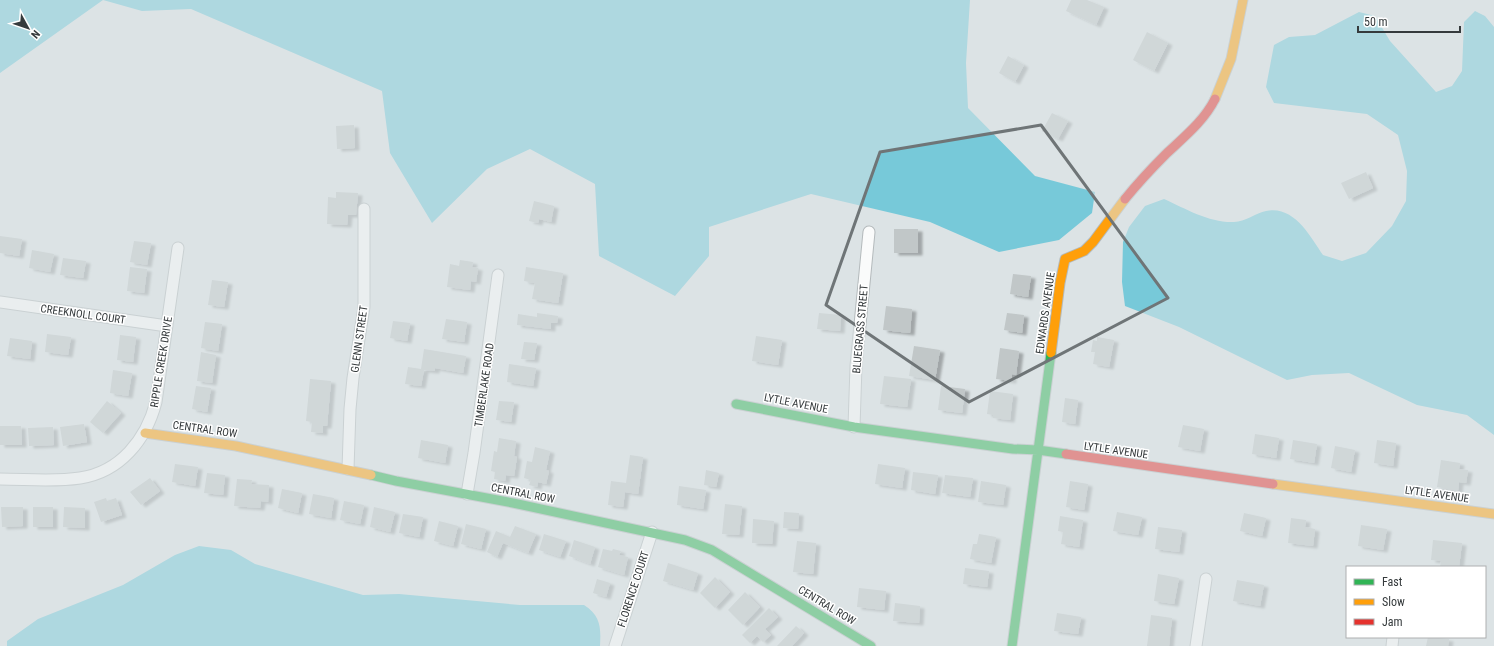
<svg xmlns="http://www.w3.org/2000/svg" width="1494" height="646" font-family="'Roboto Condensed',sans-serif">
  <defs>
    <filter id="shadow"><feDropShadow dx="4.5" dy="2.5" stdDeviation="1" flood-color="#0004"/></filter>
  </defs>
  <rect width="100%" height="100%" fill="#dce3e5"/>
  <path fill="#77c9d9" d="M 0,0 L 970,0 L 966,63 L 968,108 L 1035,176 L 1095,192 L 1092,213 L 1059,240 L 999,252 L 930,222 L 811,194 L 709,227 L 709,256 L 675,296 L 599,256 L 595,184 L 530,149 L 487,169 L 432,223 L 390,153 L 382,91 L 191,9 L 142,11 L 103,0 L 0,73 Z
    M 1475,11 L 1485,16 L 1494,27 L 1494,435 L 1467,415 L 1417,405 L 1349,373 L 1312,375 L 1287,380 L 1179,327 L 1125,306 L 1122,282 L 1123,242 L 1129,227 L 1145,206 L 1164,199 C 1186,209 1210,223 1234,222 C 1245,222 1256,213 1266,211 C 1294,205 1310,236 1323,255 L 1342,261 L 1366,253 L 1392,226 L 1406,201 L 1407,171 L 1398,135 L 1367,114 L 1274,103 L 1266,87 L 1274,45 L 1289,37 L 1315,35 L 1359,12 L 1375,16 L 1390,41 L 1436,92 L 1452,86 L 1462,71 L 1464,22 Z
    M 199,546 L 231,550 L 255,564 L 363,595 L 399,594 L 520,605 L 584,605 C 601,616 601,628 600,646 L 7,646 L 7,641 L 38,619 L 123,585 L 175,555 Z"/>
  <path fill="#c1c7c8" filter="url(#shadow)" d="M 1071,0 L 1087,0 L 1104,7 L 1096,25 L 1066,11 Z
    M 1147,32 L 1168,43 L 1154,71 L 1133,60 Z
    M 1008,56 L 1024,65 L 1015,82 L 999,73 Z
    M 1052,113 L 1068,121 L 1058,139 L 1042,131 Z
    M 354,125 L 355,148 L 337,149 L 336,126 Z
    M 1366,172 L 1373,188 L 1349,199 L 1341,183 Z
    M 336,192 L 358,193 L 356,215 L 348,215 L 347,225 L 327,224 L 328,197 L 336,198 Z
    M 534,201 L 554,206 L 551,222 L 539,219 L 538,223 L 529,221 Z
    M 894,229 L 918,229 L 918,253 L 894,253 Z
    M 0,236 L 22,239 L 19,256 L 0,253 Z
    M 134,241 L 151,243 L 147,265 L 130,262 Z
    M 32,250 L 54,254 L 50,272 L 29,268 Z
    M 63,258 L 86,261 L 83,278 L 60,275 Z
    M 460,260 L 473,262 L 472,267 L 478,268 L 476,282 L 471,281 L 470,290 L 447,287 L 450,264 L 459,266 Z
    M 130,267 L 147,269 L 144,293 L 127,291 Z
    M 526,267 L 563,273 L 558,303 L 532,299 L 535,283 L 524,281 Z
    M 1013,274 L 1031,276 L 1028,297 L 1010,294 Z
    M 212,280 L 228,282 L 224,307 L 208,305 Z
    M 886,306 L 912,309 L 910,333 L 883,330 Z
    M 537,313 L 558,316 L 557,323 L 551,323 L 551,329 L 517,325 L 518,314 L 537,317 Z
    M 819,313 L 841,315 L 840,331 L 817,329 Z
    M 1007,313 L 1024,315 L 1022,333 L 1004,330 Z
    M 446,319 L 467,322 L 464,342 L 442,339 Z
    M 393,321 L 410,323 L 407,341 L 390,338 Z
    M 205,322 L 222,324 L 218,351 L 201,348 Z
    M 47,334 L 71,337 L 68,355 L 45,352 Z
    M 120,335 L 136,337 L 133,362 L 117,360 Z
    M 756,336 L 782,340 L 778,365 L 752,361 Z
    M 1097,337 L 1114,340 L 1109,367 L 1093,364 L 1095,352 L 1091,352 L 1093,340 L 1097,341 Z
    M 10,338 L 32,341 L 30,359 L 7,356 Z
    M 524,342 L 537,343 L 534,360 L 521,359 Z
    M 914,346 L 940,350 L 935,380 L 909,376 Z
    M 1000,348 L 1019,351 L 1016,375 L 1012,374 L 1012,381 L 996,379 Z
    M 424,349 L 466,356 L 463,373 L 435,368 L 435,371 L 424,370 L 421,386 L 405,384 L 408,367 L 421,369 Z
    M 201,352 L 216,355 L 212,383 L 197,381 Z
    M 509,364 L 536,368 L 533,386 L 507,382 Z
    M 113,370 L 132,373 L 128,396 L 110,393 Z
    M 884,376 L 911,379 L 907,407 L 880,404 Z
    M 310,379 L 331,381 L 327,426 L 323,426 L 323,433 L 311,432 L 312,422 L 306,421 Z
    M 196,386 L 211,388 L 207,412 L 192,409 Z
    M 941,386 L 965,389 L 962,413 L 938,410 Z
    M 990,391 L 1013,394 L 1010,420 L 993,418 L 993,415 L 987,414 Z
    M 1065,398 L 1078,400 L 1075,424 L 1062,422 Z
    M 107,401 L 121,413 L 103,433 L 90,422 Z
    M 499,401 L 514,402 L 511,422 L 496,420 Z
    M 84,424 L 87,442 L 63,446 L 60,427 Z
    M 1183,425 L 1204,429 L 1200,451 L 1178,447 Z
    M 0,426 L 21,426 L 22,445 L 0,445 Z
    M 53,427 L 54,445 L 29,446 L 28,428 Z
    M 1255,434 L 1279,438 L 1276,458 L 1252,454 Z
    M 499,438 L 516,441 L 514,456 L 517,457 L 514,476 L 506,475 L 505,481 L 494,479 L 495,472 L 491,471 L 494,451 L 497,452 Z
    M 421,440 L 448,445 L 445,463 L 418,458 Z
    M 1293,440 L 1317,444 L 1314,463 L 1290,459 Z
    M 1377,440 L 1396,443 L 1393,466 L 1374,463 Z
    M 1335,446 L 1355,450 L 1351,472 L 1331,468 Z
    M 535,447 L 550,451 L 546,470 L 549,471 L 546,484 L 538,482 L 537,487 L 529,485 L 531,480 L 524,478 L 527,461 L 532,462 Z
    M 630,455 L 643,457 L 638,494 L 625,492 L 623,507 L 608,505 L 611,481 L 626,483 Z
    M 1441,460 L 1460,463 L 1459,469 L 1468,470 L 1466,483 L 1459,482 L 1458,491 L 1437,487 Z
    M 175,464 L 198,467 L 195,486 L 172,482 Z
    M 878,464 L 905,468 L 902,488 L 875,484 Z
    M 706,470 L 719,473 L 716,487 L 704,485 Z
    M 913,472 L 938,475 L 935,494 L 911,490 Z
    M 207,473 L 225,475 L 223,495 L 204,493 Z
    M 945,475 L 973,478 L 970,497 L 942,493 Z
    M 150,478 L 160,491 L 141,505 L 130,492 Z
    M 237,479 L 252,480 L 251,484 L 269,485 L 268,502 L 261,501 L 260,508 L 234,506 Z
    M 981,481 L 1006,485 L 1003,505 L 978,502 Z
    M 1070,481 L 1088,484 L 1084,510 L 1066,507 Z
    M 679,486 L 706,490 L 703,509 L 677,505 Z
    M 282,489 L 302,493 L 298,513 L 278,508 Z
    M 313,494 L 334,498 L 331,518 L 309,514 Z
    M 106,498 L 107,501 L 116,498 L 122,515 L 101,522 L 94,502 Z
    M 344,501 L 364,505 L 360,524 L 340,520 Z
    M 725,504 L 742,506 L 739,535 L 722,534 Z
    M 1,507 L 23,507 L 23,526 L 2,527 Z
    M 33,507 L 53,507 L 53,527 L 33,527 Z
    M 64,507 L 85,508 L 85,528 L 63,527 Z
    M 374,507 L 395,512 L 390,532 L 370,527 Z
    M 784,512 L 799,513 L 798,529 L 783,528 Z
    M 1117,512 L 1142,517 L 1138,535 L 1113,531 Z
    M 1244,513 L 1266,518 L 1262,536 L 1240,531 Z
    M 403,514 L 423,517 L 419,537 L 399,533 Z
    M 1060,516 L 1083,520 L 1079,547 L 1061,544 L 1063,532 L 1058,531 Z
    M 1291,518 L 1306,520 L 1305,527 L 1315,529 L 1313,546 L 1288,543 Z
    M 753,519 L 774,521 L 772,544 L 752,543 Z
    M 439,521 L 458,526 L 453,546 L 434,541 Z
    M 466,524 L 486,529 L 481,549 L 461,544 Z
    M 1361,525 L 1387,529 L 1383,550 L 1358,546 Z
    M 515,526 L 536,534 L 528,553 L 503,543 L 497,557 L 487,552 L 496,531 L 510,537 Z
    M 1158,527 L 1182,530 L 1179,552 L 1155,549 Z
    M 544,534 L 566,541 L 560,557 L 539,550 Z
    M 979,534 L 996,537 L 991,563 L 970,559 L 973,544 L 977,544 Z
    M 574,540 L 595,547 L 590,564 L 569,556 Z
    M 1433,540 L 1462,543 L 1459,567 L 1440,567 L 1441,561 L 1431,560 Z
    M 797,541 L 816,543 L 813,574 L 793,572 Z
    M 603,549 L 612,551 L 613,549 L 621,551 L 619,555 L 628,557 L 624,575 L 598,567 Z
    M 668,563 L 698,573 L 693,590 L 663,581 Z
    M 965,568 L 989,571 L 987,587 L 963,584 Z
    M 1158,574 L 1179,578 L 1174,604 L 1154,601 Z
    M 715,577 L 730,592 L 715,608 L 700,593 Z
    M 597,579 L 610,583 L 606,597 L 593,593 Z
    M 1237,580 L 1264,585 L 1260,606 L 1233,601 Z
    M 859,588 L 886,591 L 884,610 L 857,607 Z
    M 745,592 L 760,607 L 743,625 L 728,610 Z
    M 895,603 L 920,606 L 919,623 L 893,621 Z
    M 769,608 L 778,617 L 765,629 L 771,635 L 763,642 L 757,636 L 750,643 L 742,635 Z
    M 1057,613 L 1081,617 L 1078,634 L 1054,631 Z
    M 1151,615 L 1172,618 L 1169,646 L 1147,646 Z
    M 796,626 L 804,633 L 792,646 L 777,646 Z
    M 1428,637 L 1449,639 L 1448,646 L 1426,646 Z"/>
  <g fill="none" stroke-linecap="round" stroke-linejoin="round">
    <defs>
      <path id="street" d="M 0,302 L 167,326
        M 854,427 L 856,366 L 869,232
        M 348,469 L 350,409 L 353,378 L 364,307 L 364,209
        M 0,479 C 26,479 54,482 80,478 C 120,472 146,440 156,402 L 178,248
        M 467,494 L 474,453 L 498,275
        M 615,646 L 652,532
        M 1196,646 L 1206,579
        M 1392,646 L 1393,637"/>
      <path id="fast" d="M 736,404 L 854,427 L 1013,449 L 1038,450 L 1066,454
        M 371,475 L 396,481 L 513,503 L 685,540 L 712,550 L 871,646
        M 1012,646 L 1051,353"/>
      <path id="slow" d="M 1215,99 L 1231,59 L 1243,0
        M 1051,353 L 1060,283 L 1065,259 L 1084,251 L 1093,242 L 1125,199
        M 145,433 L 236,446 L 371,475
        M 1273,484 L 1494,514"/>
      <path id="jam" d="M 1125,199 C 1138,183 1152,168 1166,154 C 1184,137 1204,121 1215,99
        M 1066,454 L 1273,484"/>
    </defs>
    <use href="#street" stroke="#b4babc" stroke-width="13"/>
    <use href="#fast" stroke="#b4babc" stroke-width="11"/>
    <use href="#slow" stroke="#b4babc" stroke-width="11"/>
    <use href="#jam" stroke="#b4babc" stroke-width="11"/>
    <use href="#street" stroke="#fafbfb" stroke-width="11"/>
    <use href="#fast" stroke="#30b455" stroke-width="9"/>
    <use href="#slow" stroke="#ff9f0a" stroke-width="9"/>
    <use href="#jam" stroke="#e5322d" stroke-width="9"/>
  </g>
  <path d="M0 0H1494V646H0ZM 1041,125 L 1168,298 L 969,402 L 826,305 L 880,152 Z" fill="#dce3e5" fill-opacity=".55" fill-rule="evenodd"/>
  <path fill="none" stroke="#6f7577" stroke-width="3" stroke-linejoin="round" d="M 1041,125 L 1168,298 L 969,402 L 826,305 L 880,152 Z"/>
  <g text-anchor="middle" stroke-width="3" stroke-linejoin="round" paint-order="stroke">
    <g font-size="11" fill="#353a3c" stroke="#fff">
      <text transform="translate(1045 313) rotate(-82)" y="4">EDWARDS AVENUE</text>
      <text transform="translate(83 314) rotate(8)" y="4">CREEKNOLL COURT</text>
      <text transform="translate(860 329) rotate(-85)" y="4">BLUEGRASS STREET</text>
      <text transform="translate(359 339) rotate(-82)" y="4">GLENN STREET</text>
      <text transform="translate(161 362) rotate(-81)" y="4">RIPPLE CREEK DRIVE</text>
      <text transform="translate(484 385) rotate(-82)" y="4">TIMBERLAKE ROAD</text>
      <text transform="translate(796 403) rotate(11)" y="4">LYTLE AVENUE</text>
      <text transform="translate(205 429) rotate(8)" y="4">CENTRAL ROW</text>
      <text transform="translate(1116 450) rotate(8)" y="4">LYTLE AVENUE</text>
      <text transform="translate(523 493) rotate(11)" y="4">CENTRAL ROW</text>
      <text transform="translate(1437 494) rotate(8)" y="4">LYTLE AVENUE</text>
      <text transform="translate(633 589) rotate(-72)" y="4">FLORENCE COURT</text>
      <text transform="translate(827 605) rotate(31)" y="4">CENTRAL ROW</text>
    </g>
  </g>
  <rect x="1346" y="566" width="140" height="72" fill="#ffffff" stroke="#aeb0b1"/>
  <rect x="1354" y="579" width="20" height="6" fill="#30b455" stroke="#aeb0b1"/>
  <text x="1382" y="586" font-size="12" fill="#353a3c">Fast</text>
  <rect x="1354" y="599" width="20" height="6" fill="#ff9f0a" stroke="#aeb0b1"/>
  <text x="1382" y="606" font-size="12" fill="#353a3c">Slow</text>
  <rect x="1354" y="619" width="20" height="6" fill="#e5322d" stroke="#aeb0b1"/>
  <text x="1382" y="626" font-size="12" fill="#353a3c">Jam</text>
  <g transform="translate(28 28) rotate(130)" stroke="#ffffff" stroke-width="3" paint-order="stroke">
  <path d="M0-3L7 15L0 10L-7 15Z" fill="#353a3c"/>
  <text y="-6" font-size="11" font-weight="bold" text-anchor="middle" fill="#353a3c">N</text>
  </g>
  <path d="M1358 26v6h102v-6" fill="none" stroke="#353a3c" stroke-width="2"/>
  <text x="1364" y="26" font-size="12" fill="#353a3c" stroke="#ffffff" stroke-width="3" paint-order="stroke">50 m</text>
</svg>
